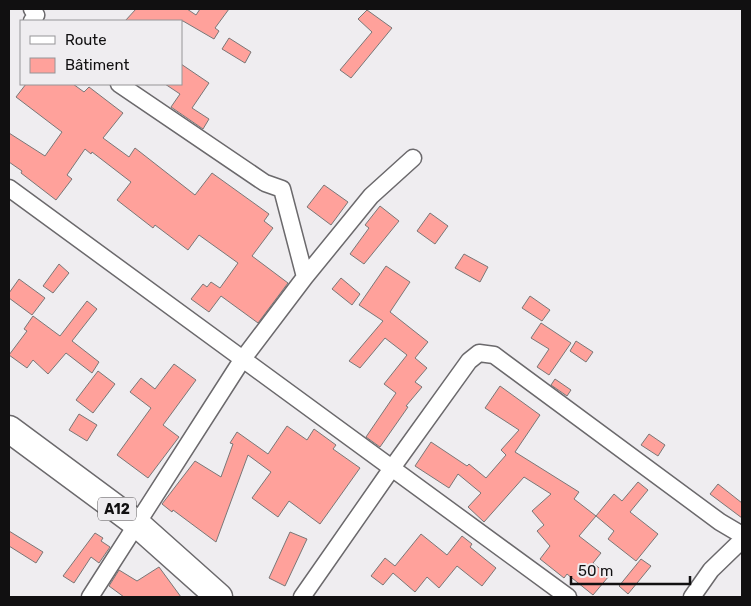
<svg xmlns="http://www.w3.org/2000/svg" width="751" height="606" font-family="Rubik,sans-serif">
  <rect width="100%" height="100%" fill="#efedf0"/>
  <path fill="#ffa19b" stroke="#7a7777" d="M 136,9 L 187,9 L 196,15 L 200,9 L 229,9 L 215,28 L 219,31 L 214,39 L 183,21 L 125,21 Z
    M 367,10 L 392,28 L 351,78 L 340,70 L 372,32 L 358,19 Z
    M 229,38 L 251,52 L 245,63 L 222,49 Z
    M 181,64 L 209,83 L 192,108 L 209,119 L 203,129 L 171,107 L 180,94 L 165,84 L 181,84 Z
    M 26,84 L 73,84 L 84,92 L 89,87 L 123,113 L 103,138 L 129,157 L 135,148 L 195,195 L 212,173 L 269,214 L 264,221 L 273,228 L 252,256 L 288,283 L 258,323 L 221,296 L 209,312 L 191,299 L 203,284 L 207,287 L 211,282 L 220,288 L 238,263 L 199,235 L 188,250 L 155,225 L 153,228 L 117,200 L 131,182 L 92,152 L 91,154 L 85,149 L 67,175 L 72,179 L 56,200 L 21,173 L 22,171 L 9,162 L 9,133 L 45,156 L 62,132 L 16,97 Z
    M 324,185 L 348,202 L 331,225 L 307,207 Z
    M 380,206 L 399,221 L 364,264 L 350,254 L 369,228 L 365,225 Z
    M 430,213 L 448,226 L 435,244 L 417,231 Z
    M 464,254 L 488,267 L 480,282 L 455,268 Z
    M 59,264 L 69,273 L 53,293 L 43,286 Z
    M 386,266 L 410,282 L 390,312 L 428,342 L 415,358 L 427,368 L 415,382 L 422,387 L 406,406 L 408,407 L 380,447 L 366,437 L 396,393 L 384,384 L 407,355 L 385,338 L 360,368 L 349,361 L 383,321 L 359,305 Z
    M 341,278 L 360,294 L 352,305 L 332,289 Z
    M 19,279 L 45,298 L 32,315 L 9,298 L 9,293 Z
    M 530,296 L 550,310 L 542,321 L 522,308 Z
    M 87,301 L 97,309 L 72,341 L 99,362 L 92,373 L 66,353 L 48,374 L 33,360 L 27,368 L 9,355 L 27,331 L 24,329 L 33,316 L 60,336 Z
    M 541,323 L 571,343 L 549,375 L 537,367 L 549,349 L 531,338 Z
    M 576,341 L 593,352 L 586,362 L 570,351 Z
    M 174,364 L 196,380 L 163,425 L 179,437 L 148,478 L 117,455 L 151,408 L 130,392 L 141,378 L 155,389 Z
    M 98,371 L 115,384 L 93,413 L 76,400 Z
    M 555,379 L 571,390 L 567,396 L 551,385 Z
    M 500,386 L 540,415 L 515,452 L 579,492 L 574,499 L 596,516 L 579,536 L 601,553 L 593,563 L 609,576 L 593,595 L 567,574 L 564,578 L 540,559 L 550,546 L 537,531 L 544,525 L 532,511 L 551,494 L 524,477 L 484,522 L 468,507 L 481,493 L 458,474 L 449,488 L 415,466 L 431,442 L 467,466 L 469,464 L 486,478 L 506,455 L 501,450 L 519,430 L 485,408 Z
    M 79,414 L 97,425 L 87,441 L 69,430 Z
    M 287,426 L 307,440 L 314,429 L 336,445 L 333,449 L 360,468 L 320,524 L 289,501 L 278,517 L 252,498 L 271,472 L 248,455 L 216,542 L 173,510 L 172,512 L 162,504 L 195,461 L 221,477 L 233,444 L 230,443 L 237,432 L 268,454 Z
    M 649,434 L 665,445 L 658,456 L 641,445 Z
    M 638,482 L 648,490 L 630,512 L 658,534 L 636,561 L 608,539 L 614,531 L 596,516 L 614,494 L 622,501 Z
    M 718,484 L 742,503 L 742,518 L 710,494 Z
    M 9,531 L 43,552 L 36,563 L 9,546 Z
    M 290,532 L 307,539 L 285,586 L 269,578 Z
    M 95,533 L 103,538 L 101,541 L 110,547 L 99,563 L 91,557 L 74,583 L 63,576 Z
    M 421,534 L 447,555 L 462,536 L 472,544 L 470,547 L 496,568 L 482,586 L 457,566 L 439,588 L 427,577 L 415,592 L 393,573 L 383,585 L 371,576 L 385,558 L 395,566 Z
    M 641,559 L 651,566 L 628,594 L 619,586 Z
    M 159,567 L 181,597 L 124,597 L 109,586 L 119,570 L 137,581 Z"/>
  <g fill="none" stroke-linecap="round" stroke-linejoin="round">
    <defs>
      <path id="minor" d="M 32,9 L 36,15 L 32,21
        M 119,84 L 265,183 L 282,189 L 305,277
        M 9,188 L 568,597
        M 90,597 L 242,360 L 305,277 L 371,196 L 413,158
        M 302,597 L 392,468 L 469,361 L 479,353 L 494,355 L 720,522 L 742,535
        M 692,597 L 711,570 L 742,540"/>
      <path id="primary" d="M 9,429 L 136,523 L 219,597"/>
    </defs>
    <use href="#minor" stroke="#6b696c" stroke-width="19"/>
    <use href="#primary" stroke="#6b696c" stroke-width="29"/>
    <use href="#minor" stroke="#fff" stroke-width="16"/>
    <use href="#primary" stroke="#fff" stroke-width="26"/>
  </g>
  <g text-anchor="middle" stroke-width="4" stroke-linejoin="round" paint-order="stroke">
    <rect fill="#efedf0" stroke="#545254" stroke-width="1" x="98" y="497.5" width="38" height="23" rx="4"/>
    <g font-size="14" font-weight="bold" fill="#111011">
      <text x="117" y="514">A12</text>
    </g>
  </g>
  <rect width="751" height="606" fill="none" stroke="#111011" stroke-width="20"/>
  <rect x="20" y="20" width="162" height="65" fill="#efedf0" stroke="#969597"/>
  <rect x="30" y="36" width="25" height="8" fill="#ffffff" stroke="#969597"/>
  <text x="65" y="45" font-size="15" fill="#111011">Route</text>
  <rect x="30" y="58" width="25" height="15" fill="#ffa19b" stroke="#969597"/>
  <text x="65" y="70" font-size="15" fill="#111011">Bâtiment</text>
  <path d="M571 576v8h119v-8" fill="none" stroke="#111011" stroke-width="2.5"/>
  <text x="578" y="576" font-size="15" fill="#111011" stroke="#efedf0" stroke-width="4" paint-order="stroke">50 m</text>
</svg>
